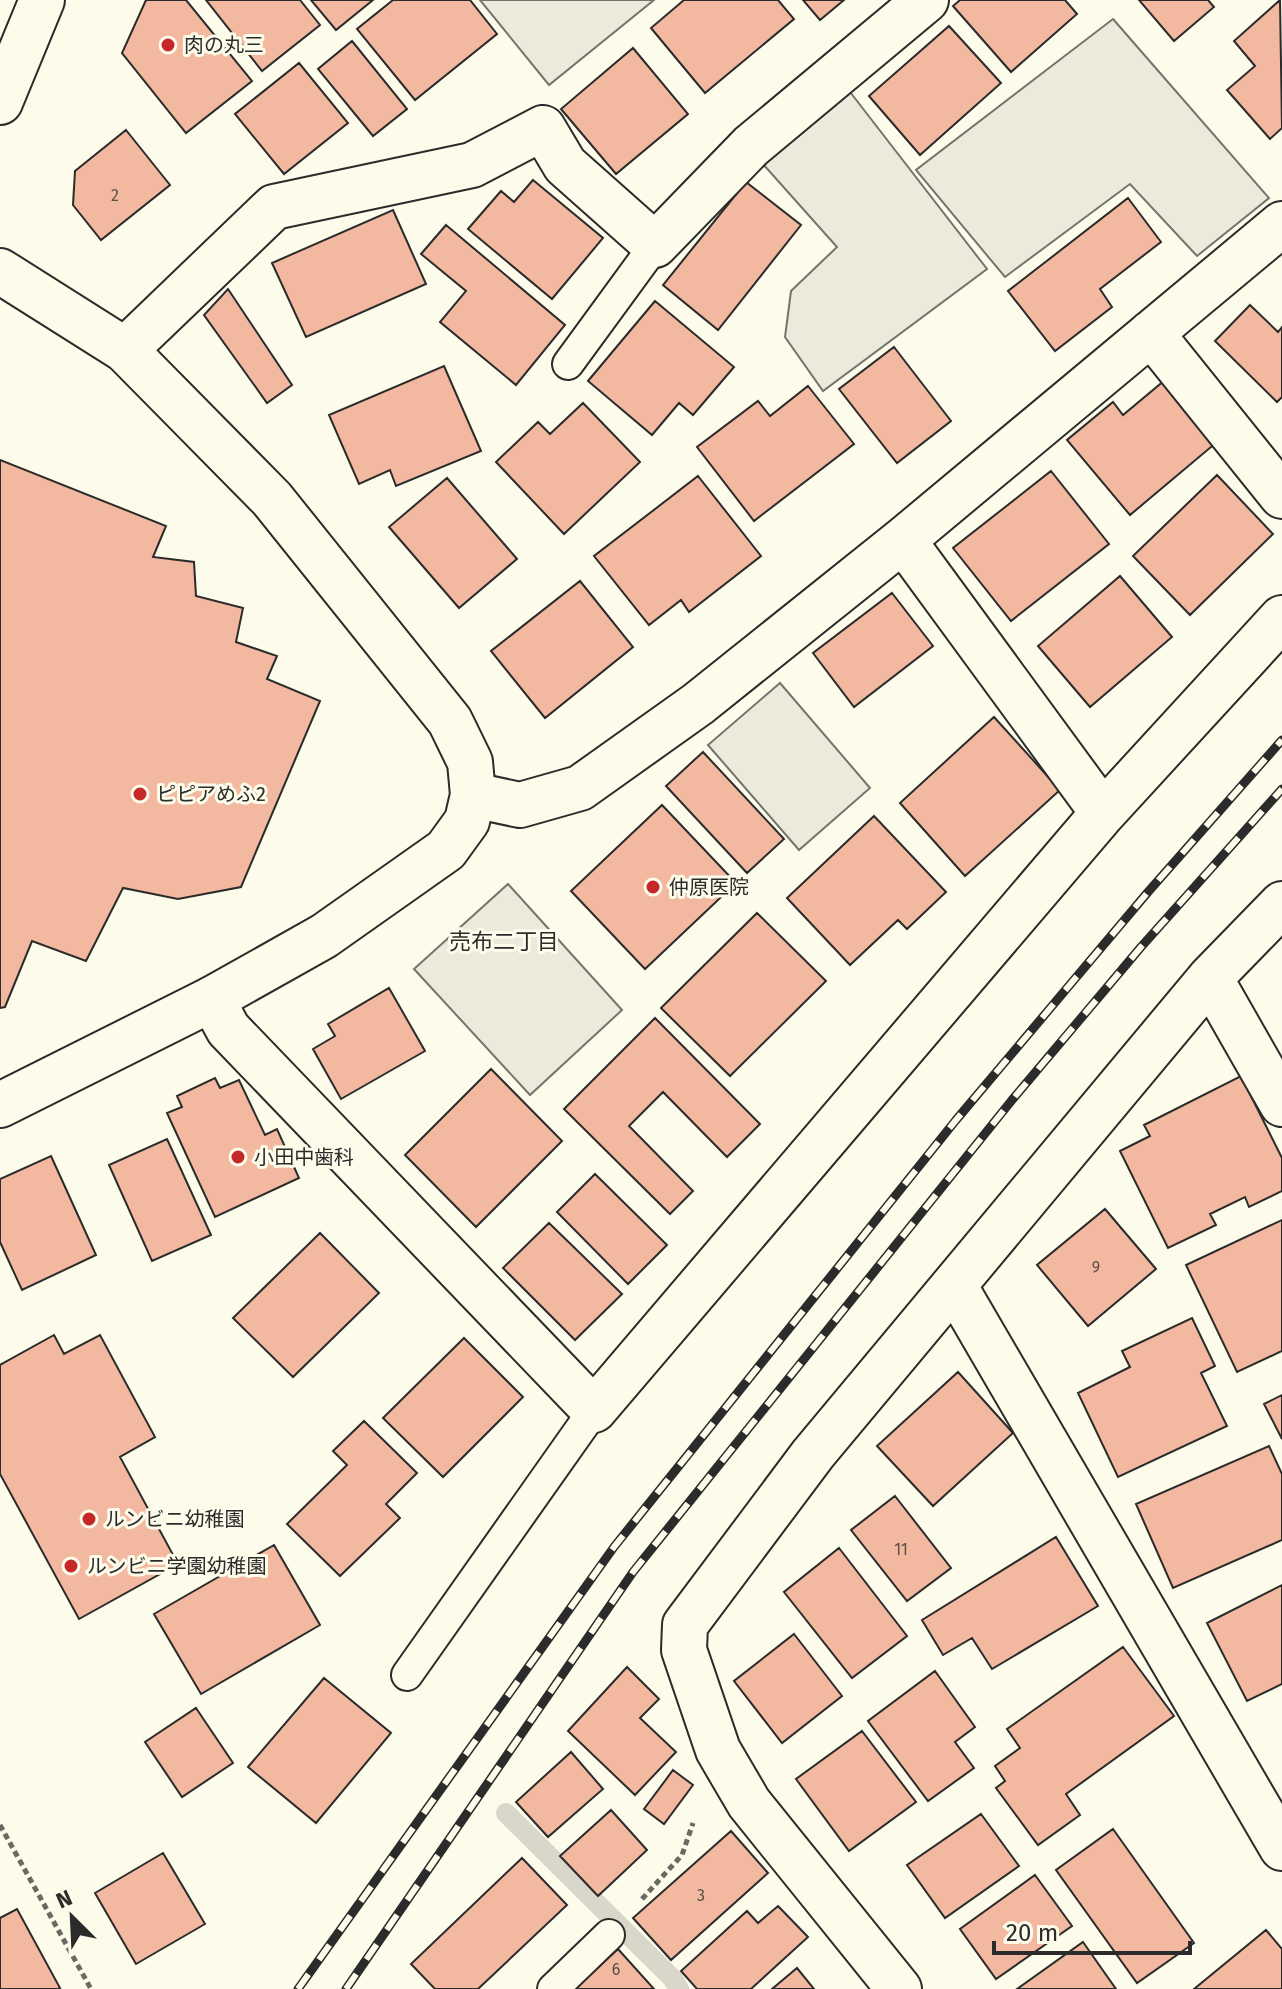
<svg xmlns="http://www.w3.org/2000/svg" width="1282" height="1989" font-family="'Fira Sans','Noto Sans JP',sans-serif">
  <rect width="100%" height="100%" fill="#fdfbea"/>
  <path fill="#eceadb" stroke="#74746e" stroke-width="2" d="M 480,0 L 654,0 L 549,85 Z
    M 1113,19 L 1269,198 L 1197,256 L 1130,184 L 1005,277 L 916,170 Z
    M 847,88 L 987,269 L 823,391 L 785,337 L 791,291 L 837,247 L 762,163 Z
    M 780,683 L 870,788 L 799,850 L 708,745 Z
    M 508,884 L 622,1010 L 530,1095 L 414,969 Z"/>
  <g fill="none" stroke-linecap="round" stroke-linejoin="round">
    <path stroke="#d8d7c9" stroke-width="20" d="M 506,1813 L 673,1979 L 679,1989"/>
  </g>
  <path fill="#f2b8a0" stroke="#2b2b2b" stroke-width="2" d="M 146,0 L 186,0 L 252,81 L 186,133 L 122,53 Z
    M 206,0 L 300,0 L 320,25 L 262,71 Z
    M 311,0 L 373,0 L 336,30 Z
    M 393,0 L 470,0 L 497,34 L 415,100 L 357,29 Z
    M 684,0 L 778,0 L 794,19 L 705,93 L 651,28 Z
    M 803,0 L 844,0 L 820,20 Z
    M 960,0 L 1065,0 L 1077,14 L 1011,72 L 953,6 Z
    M 1139,0 L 1208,0 L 1214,7 L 1174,41 Z
    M 1280,0 L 1282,128 L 1270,139 L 1227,90 L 1255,66 L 1234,41 Z
    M 949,26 L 1001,83 L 920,155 L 869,96 Z
    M 352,41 L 407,109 L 373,136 L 318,69 Z
    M 633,48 L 688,114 L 616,174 L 561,109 Z
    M 299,63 L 348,123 L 284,174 L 235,114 Z
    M 126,130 L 170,185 L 101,240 L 73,205 L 75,171 Z
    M 533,180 L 603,238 L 552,299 L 468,229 L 501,191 L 514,202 Z
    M 746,182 L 801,225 L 718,330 L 663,285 Z
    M 1128,198 L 1161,242 L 1100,289 L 1112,307 L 1055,351 L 1008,291 Z
    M 393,210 L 426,284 L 306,337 L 272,263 Z
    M 446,225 L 565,325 L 516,385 L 440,322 L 466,291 L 421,254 Z
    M 228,289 L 292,385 L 267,403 L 204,315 Z
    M 655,301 L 734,367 L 693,415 L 679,403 L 652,435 L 588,381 Z
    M 1250,305 L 1278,332 L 1282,327 L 1282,397 L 1277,402 L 1215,341 Z
    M 894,347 L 951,421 L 897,463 L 839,389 Z
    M 444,366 L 481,451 L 396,486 L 390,470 L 359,484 L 329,415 Z
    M 1165,380 L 1217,442 L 1130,515 L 1067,440 L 1113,402 L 1123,415 Z
    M 808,386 L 854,444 L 754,521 L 697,447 L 758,401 L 770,416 Z
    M 583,403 L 640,462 L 564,534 L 496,462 L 538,422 L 550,434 Z
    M 0,460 L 166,526 L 153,557 L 194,562 L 196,596 L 243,608 L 236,642 L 277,656 L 267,679 L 320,701 L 241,887 L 178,899 L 123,888 L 86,961 L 32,941 L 5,1007 L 0,1008 Z
    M 1051,471 L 1109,544 L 1011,621 L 953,548 Z
    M 1217,475 L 1273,534 L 1190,615 L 1133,556 Z
    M 698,476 L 761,556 L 689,612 L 681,600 L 649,625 L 594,556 Z
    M 447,478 L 517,559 L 459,608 L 389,527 Z
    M 1120,576 L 1172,637 L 1090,707 L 1038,646 Z
    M 580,581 L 633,647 L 545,718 L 491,651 Z
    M 892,593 L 933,646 L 854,707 L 813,653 Z
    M 994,717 L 1060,790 L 965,876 L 900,803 Z
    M 703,752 L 784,839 L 747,873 L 666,786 Z
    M 662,805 L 736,883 L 645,969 L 571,891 Z
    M 874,816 L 946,892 L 907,929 L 898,920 L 850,965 L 787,898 Z
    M 757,913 L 826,981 L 730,1076 L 661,1008 Z
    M 389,988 L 425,1051 L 341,1099 L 313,1049 L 335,1036 L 328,1024 Z
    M 655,1018 L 760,1124 L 727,1157 L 663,1092 L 629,1126 L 693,1191 L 670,1214 L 564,1109 Z
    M 491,1069 L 562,1141 L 476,1227 L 405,1155 Z
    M 1241,1076 L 1282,1158 L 1282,1191 L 1249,1207 L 1245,1197 L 1210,1214 L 1216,1225 L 1168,1248 L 1120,1151 L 1150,1136 L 1144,1125 Z
    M 215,1078 L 220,1088 L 239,1080 L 265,1135 L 277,1129 L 299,1178 L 215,1217 L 167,1113 L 182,1107 L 177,1096 Z
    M 167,1139 L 211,1235 L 152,1261 L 109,1165 Z
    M 51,1156 L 96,1255 L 22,1290 L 0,1242 L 0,1179 Z
    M 595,1174 L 667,1245 L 628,1284 L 557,1212 Z
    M 1105,1209 L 1156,1269 L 1088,1326 L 1037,1265 Z
    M 1282,1220 L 1282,1351 L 1237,1372 L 1186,1265 Z
    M 549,1223 L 622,1294 L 575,1340 L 503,1268 Z
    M 320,1233 L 379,1293 L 293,1377 L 233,1318 Z
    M 1192,1318 L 1215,1366 L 1201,1373 L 1227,1426 L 1118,1477 L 1078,1393 L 1130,1367 L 1122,1351 Z
    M 54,1335 L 64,1354 L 100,1335 L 155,1437 L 120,1457 L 178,1564 L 79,1619 L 0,1474 L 0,1365 Z
    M 464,1338 L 523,1397 L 443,1477 L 383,1418 Z
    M 958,1372 L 1013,1433 L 933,1506 L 877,1446 Z
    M 1282,1395 L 1282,1439 L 1264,1404 Z
    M 364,1421 L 417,1473 L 386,1504 L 400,1518 L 340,1576 L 287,1524 L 347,1465 L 333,1451 Z
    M 1269,1446 L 1282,1474 L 1282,1540 L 1173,1588 L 1136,1504 Z
    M 895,1496 L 951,1568 L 907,1601 L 851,1530 Z
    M 1056,1537 L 1098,1606 L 992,1669 L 972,1638 L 943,1655 L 922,1620 Z
    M 274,1545 L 320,1625 L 201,1694 L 154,1614 Z
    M 839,1548 L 907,1636 L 852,1678 L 784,1592 Z
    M 1282,1585 L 1282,1684 L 1247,1701 L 1207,1623 Z
    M 794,1634 L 842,1696 L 782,1743 L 734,1681 Z
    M 1123,1647 L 1174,1716 L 1066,1794 L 1080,1815 L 1038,1845 L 996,1788 L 1005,1781 L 995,1766 L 1020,1748 L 1007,1729 Z
    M 627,1667 L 659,1699 L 640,1718 L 676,1752 L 635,1795 L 568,1731 Z
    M 935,1671 L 975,1727 L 955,1742 L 974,1768 L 928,1801 L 868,1721 Z
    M 324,1678 L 391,1733 L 316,1823 L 248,1767 Z
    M 196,1708 L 233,1763 L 182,1797 L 145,1742 Z
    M 862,1731 L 916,1802 L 849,1851 L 796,1779 Z
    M 571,1752 L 603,1789 L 548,1837 L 516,1802 Z
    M 673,1770 L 693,1785 L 664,1824 L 644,1809 Z
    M 611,1810 L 647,1850 L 598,1896 L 560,1856 Z
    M 981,1814 L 1019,1866 L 945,1918 L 907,1865 Z
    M 1113,1829 L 1194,1943 L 1137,1983 L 1056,1870 Z
    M 731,1831 L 768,1873 L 671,1960 L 633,1918 Z
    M 163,1853 L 205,1924 L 136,1964 L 95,1893 Z
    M 522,1858 L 567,1905 L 478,1989 L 435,1989 L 411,1964 Z
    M 1035,1875 L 1072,1926 L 996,1979 L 960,1929 Z
    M 778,1906 L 808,1937 L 751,1989 L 697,1989 L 681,1971 L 747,1911 L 758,1923 Z
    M 17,1909 L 60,1988 L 58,1989 L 0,1989 L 0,1918 Z
    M 1266,1930 L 1282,1949 L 1282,1989 L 1194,1989 Z
    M 1083,1942 L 1116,1989 L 1017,1989 Z
    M 618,1949 L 654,1989 L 574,1989 Z
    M 797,1968 L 814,1989 L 772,1989 Z"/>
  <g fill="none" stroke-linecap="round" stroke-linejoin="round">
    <defs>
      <path id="service" d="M 568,364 L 655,245
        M 407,1675 L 594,1410
        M 553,1989 L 609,1935"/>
      <path id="minor" d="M 1151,333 L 1282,496
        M 125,350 L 274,207 L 472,165 L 543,128 L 565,165 L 655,245 L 751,146 L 926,0
        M 903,540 L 1103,813
        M 473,795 L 520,805 L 580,788 L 698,704 L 903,540 L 1282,224
        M 1210,978 L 1282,1104
        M 212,999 L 228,1029 L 594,1410 L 1103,813 L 1282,618
        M 954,1285 L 1282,1848
        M 899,1989 L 749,1803 L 718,1750 L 684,1650 L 685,1625 L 813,1454 L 1210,978 L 1282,904"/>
      <path id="tertiary" d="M 0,271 L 125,350 L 272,499 L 450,721 L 470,762 L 473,795 L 467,821 L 446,850 L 324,936 L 212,999 L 0,1105"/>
      <path id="trunk" d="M 0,102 L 42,0"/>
    </defs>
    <use href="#service" stroke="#2b2b2b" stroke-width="34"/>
    <use href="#minor" stroke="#2b2b2b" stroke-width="48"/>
    <use href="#tertiary" stroke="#2b2b2b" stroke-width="48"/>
    <use href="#trunk" stroke="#2b2b2b" stroke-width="48"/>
    <path stroke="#6a6964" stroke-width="5" stroke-dasharray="6 4" stroke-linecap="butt" d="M 0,1825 L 91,1989
      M 642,1899 L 682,1855 L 693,1823"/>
    <use href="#service" stroke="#fdfbea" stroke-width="30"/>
    <use href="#minor" stroke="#fdfbea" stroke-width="44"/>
    <use href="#tertiary" stroke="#fdfbea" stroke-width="44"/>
    <use href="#trunk" stroke="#fdfbea" stroke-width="44"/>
    <defs>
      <path id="rail" d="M 298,1989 L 614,1547 L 956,1120 L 1148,892 L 1282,740
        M 346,1989 L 633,1572 L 1012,1100 L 1141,947 L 1282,789"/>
    </defs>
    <use href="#rail" stroke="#2b2b2b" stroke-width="9"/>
    <use href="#rail" stroke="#fdfbea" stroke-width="6" stroke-dasharray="18" stroke-linecap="butt"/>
  </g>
  <g fill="#c62828" stroke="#fdfbea" stroke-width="3">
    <circle cx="168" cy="45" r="8"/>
    <circle cx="140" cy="794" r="8"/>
    <circle cx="653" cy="887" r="8"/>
    <circle cx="238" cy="1157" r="8"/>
    <circle cx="89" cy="1519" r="8"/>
    <circle cx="71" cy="1566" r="8"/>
  </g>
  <g text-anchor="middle" stroke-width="6" stroke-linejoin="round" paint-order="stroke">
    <g font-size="16" fill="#5d4e48">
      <text x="115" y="201">2</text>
      <text x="1096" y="1273">9</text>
      <text x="901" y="1555">11</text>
      <text x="701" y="1901">3</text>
      <text x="616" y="1975">6</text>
    </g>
    <g font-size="20" fill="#2b2b2b" stroke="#fdfbea" text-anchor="start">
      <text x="184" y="52">肉の丸三</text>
      <text x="156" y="801">ピピアめふ2</text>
      <text x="669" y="894">仲原医院</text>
      <text x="254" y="1164">小田中歯科</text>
      <text x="105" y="1526">ルンビニ幼稚園</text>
      <text x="87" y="1573">ルンビニ学園幼稚園</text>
    </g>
    <g font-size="22" fill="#2b2b2b" stroke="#fdfbea">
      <text x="504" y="949">売布二丁目</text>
    </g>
  </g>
  <g transform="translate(72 1917) rotate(336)" stroke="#fdfbea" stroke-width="6" paint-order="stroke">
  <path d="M0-6L14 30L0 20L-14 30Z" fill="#2b2b2b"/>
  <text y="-12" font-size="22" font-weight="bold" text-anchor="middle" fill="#2b2b2b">N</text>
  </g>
  <path d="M994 1941v12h196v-12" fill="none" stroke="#2b2b2b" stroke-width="4"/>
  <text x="1006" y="1941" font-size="24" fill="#2b2b2b" stroke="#fdfbea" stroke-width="6" paint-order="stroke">20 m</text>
</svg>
